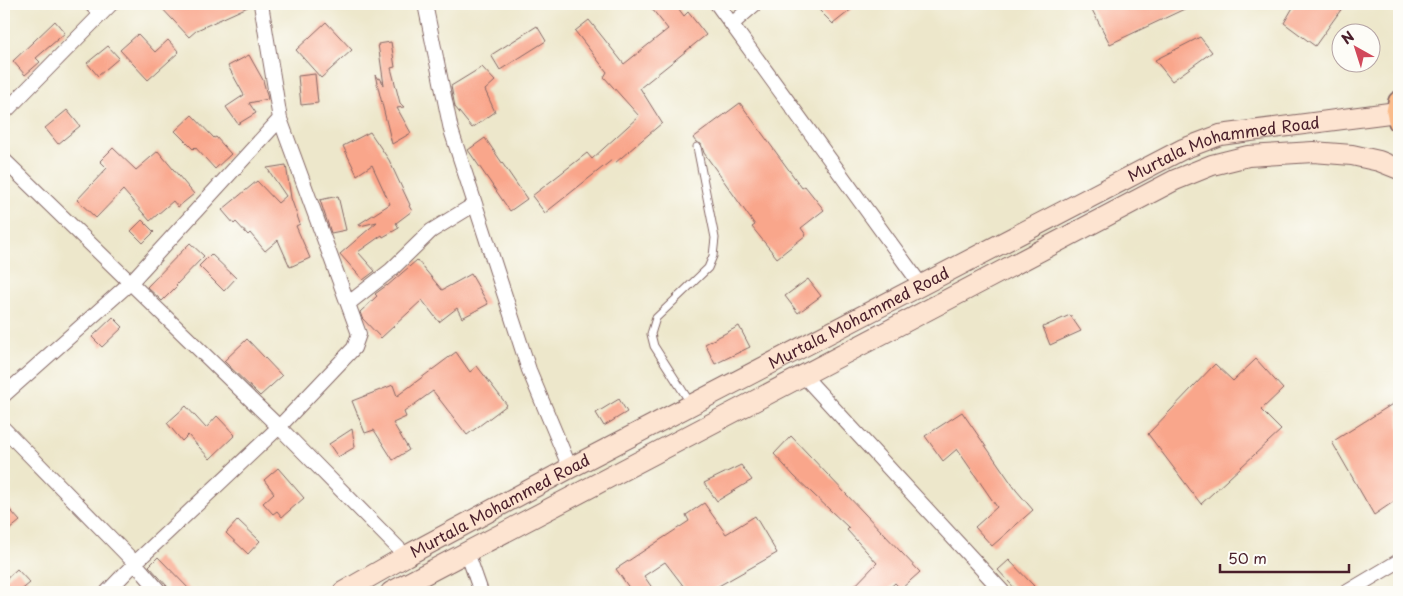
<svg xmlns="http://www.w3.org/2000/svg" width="1403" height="596" font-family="'Playpen Sans',sans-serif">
  <rect width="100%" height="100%" fill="#fdfcf7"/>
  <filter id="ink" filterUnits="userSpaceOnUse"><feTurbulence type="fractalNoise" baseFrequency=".02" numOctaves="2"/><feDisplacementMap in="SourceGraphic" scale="10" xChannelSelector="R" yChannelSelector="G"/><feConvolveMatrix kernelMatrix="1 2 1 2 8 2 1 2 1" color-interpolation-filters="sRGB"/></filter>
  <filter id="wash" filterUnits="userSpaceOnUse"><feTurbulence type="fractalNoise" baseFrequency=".0096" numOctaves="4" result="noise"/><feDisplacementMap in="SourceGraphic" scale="20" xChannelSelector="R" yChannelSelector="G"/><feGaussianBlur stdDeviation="1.12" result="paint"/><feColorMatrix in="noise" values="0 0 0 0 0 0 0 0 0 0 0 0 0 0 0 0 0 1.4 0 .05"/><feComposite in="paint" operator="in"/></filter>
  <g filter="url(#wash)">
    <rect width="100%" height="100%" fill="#ede7cb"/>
    <g id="blocks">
      <path fill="#f9a68b" d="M 158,4 L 252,4 L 252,5 L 197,30 L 189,37 Z
        M 648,4 L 675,4 L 684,16 L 688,12 L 706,35 L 640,88 L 662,123 L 615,163 L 612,160 L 545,213 L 532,196 L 587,153 L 592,159 L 639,116 L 604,77 L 607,72 L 575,31 L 589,20 L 624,64 L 668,29 Z
        M 813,4 L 858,4 L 833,24 Z
        M 1089,4 L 1195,4 L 1110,44 Z
        M 1295,4 L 1345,4 L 1315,46 L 1284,23 Z
        M 55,21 L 65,33 L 36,58 L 40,62 L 25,75 L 13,61 Z
        M 326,22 L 352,50 L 321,78 L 296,50 Z
        M 537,26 L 546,41 L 500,70 L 491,55 Z
        M 138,34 L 155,52 L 168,40 L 179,52 L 148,80 L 120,50 Z
        M 1200,37 L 1212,52 L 1172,81 L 1155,60 Z
        M 391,42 L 395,67 L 391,68 L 400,103 L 404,107 L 397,108 L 411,133 L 392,144 L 375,75 L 378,79 L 380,78 L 384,85 L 378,44 Z
        M 108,46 L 119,58 L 98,76 L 87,63 Z
        M 249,55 L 263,80 L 268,99 L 249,103 L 256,113 L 238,124 L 226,107 L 244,95 L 228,66 Z
        M 482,67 L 495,81 L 485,90 L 495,112 L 472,128 L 455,107 L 451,86 Z
        M 315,74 L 318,103 L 301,105 L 298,76 Z
        M 740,103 L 802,188 L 805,186 L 824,210 L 801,228 L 806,235 L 777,258 L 752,227 L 755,225 L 704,153 L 701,144 L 696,142 L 693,138 Z
        M 67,110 L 80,126 L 58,144 L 45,128 Z
        M 192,115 L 214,138 L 216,137 L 231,154 L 215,169 L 195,147 L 193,149 L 175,131 Z
        M 370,132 L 389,160 L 410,205 L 409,206 L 412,211 L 396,223 L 399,228 L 383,237 L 382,235 L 358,252 L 375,271 L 363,280 L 340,254 L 377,222 L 360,226 L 359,224 L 390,204 L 372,165 L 357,175 L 343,146 Z
        M 485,138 L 527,199 L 510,211 L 468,150 Z
        M 113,148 L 136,170 L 158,151 L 194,194 L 178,207 L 173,201 L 150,221 L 123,190 L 96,218 L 77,200 L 107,168 L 100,161 Z
        M 286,165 L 291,198 L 300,224 L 296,226 L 310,258 L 290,267 L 278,240 L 265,251 L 250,233 L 248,235 L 236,222 L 234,224 L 222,210 L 257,181 L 278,203 L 286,196 L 267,168 Z
        M 338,196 L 346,230 L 331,233 L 320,200 Z
        M 142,220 L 154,232 L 143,243 L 131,231 Z
        M 190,243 L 204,256 L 176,285 L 177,286 L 162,301 L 147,287 Z
        M 211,254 L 236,278 L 224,291 L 199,266 Z
        M 417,260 L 442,290 L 471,274 L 488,304 L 462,318 L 457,308 L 439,322 L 422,300 L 381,338 L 362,318 L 360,312 L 377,296 L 375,294 L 387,285 L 387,286 Z
        M 808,279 L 821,296 L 798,313 L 785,296 Z
        M 1070,315 L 1081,331 L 1050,345 L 1043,327 Z
        M 113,317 L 123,327 L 102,347 L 92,337 Z
        M 739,326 L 750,347 L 715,364 L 705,344 Z
        M 247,339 L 282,376 L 260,396 L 224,361 Z
        M 456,352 L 470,372 L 477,366 L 507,405 L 467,435 L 433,391 L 404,412 L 406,417 L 393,423 L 409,450 L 393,460 L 374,430 L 365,433 L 352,401 L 393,385 L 397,396 Z
        M 1256,359 L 1283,389 L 1261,410 L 1281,430 L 1201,504 L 1148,434 L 1215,364 L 1233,381 Z
        M 619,399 L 627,412 L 604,426 L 596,413 Z
        M 1394,403 L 1399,412 L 1399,498 L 1374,515 L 1332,442 Z
        M 186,406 L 206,428 L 217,416 L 235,435 L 210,459 L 188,435 L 182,441 L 167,423 Z
        M 962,412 L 1016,490 L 1033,510 L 992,546 L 975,527 L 997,507 L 957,449 L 943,461 L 925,436 Z
        M 352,429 L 355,447 L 338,457 L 329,444 Z
        M 791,436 L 920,572 L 901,589 L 895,583 L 885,592 L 849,592 L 877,563 L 847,530 L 849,528 L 794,476 L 774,454 Z
        M 741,465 L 752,480 L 717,501 L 704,483 Z
        M 278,468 L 304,498 L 282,517 L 277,511 L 273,514 L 263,503 L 274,493 L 264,480 Z
        M 4,503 L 20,521 L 4,534 Z
        M 704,503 L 726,534 L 755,516 L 777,553 L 708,592 L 688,592 L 665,562 L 644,576 L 655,592 L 632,592 L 616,569 L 689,521 L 686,515 Z
        M 238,520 L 260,541 L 248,554 L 226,533 Z
        M 158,557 L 192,592 L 169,592 L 167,586 L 149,566 Z
        M 1009,560 L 1034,586 L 1027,592 L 1018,592 L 998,570 Z
        M 17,569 L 30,583 L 19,592 L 4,592 L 4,581 Z"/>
    </g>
  </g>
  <g filter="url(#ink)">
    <use href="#blocks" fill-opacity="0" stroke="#836563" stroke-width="1"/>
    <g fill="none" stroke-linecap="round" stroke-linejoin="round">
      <defs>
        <path id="lane" d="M 691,404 L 654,346 L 651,334 L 656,318 L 708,268 L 713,256 L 715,238 L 697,147"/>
        <path id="street" d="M 91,4 L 101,14
          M 425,4 L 451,130 L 529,370 L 570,468
          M 717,4 L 921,285
          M 732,24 L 755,4
          M 4,113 L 111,4
          M 4,160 L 279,427 L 406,556
          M 349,303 L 391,270 L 431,231 L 475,204
          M 803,375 L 1003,592
          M 4,395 L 130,283 L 280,119
          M 4,429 L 135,563 L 160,592
          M 467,552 L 481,592
          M 107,592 L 135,563 L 279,427 L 354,348 L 359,334 L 280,119 L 261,4
          M 1347,592 L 1399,561"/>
        <g id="secondary">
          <path id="s1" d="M 343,592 L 406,556 L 570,468 L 1183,149 L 1220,135 L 1397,112"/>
          <path d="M 391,592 L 1175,180 L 1212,165 L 1248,156 L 1313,152 L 1352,155 L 1379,161 L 1399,169"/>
        </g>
        <path id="primary" d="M 1399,102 L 1397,112 L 1399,121"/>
      </defs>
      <use href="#lane" stroke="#836563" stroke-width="9"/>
      <use href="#street" stroke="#836563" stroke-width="16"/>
      <use href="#secondary" stroke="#836563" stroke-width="22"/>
      <use href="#primary" stroke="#836563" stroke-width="24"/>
      <use href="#lane" stroke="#fff" stroke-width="7"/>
      <use href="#street" stroke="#fff" stroke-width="14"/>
      <use href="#secondary" stroke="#fde4d1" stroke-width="20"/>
      <use href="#primary" stroke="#fabc8b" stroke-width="21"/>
    </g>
  </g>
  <g text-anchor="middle" stroke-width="4" stroke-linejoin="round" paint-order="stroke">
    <g font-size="16" fill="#4a1f2b" stroke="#fdfcf7">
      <text dy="6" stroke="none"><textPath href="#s1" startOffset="989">Murtala Mohammed Road</textPath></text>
      <text dy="6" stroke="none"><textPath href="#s1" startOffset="584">Murtala Mohammed Road</textPath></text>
      <text dy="6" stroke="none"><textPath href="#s1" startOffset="179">Murtala Mohammed Road</textPath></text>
    </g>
  </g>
  <rect width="1403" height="596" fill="none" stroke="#fdfcf7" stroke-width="20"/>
  <g transform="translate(1356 48) rotate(321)"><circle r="24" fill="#fdfcf7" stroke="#b5a4a5"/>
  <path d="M0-4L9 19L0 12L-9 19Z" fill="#d1495b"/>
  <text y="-8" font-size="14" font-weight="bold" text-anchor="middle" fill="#4a1f2b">N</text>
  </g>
  <path d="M1220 564v8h129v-8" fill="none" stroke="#4a1f2b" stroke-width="2.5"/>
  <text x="1228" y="564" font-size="15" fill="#4a1f2b" stroke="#fdfcf7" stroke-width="4" paint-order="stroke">50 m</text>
</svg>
